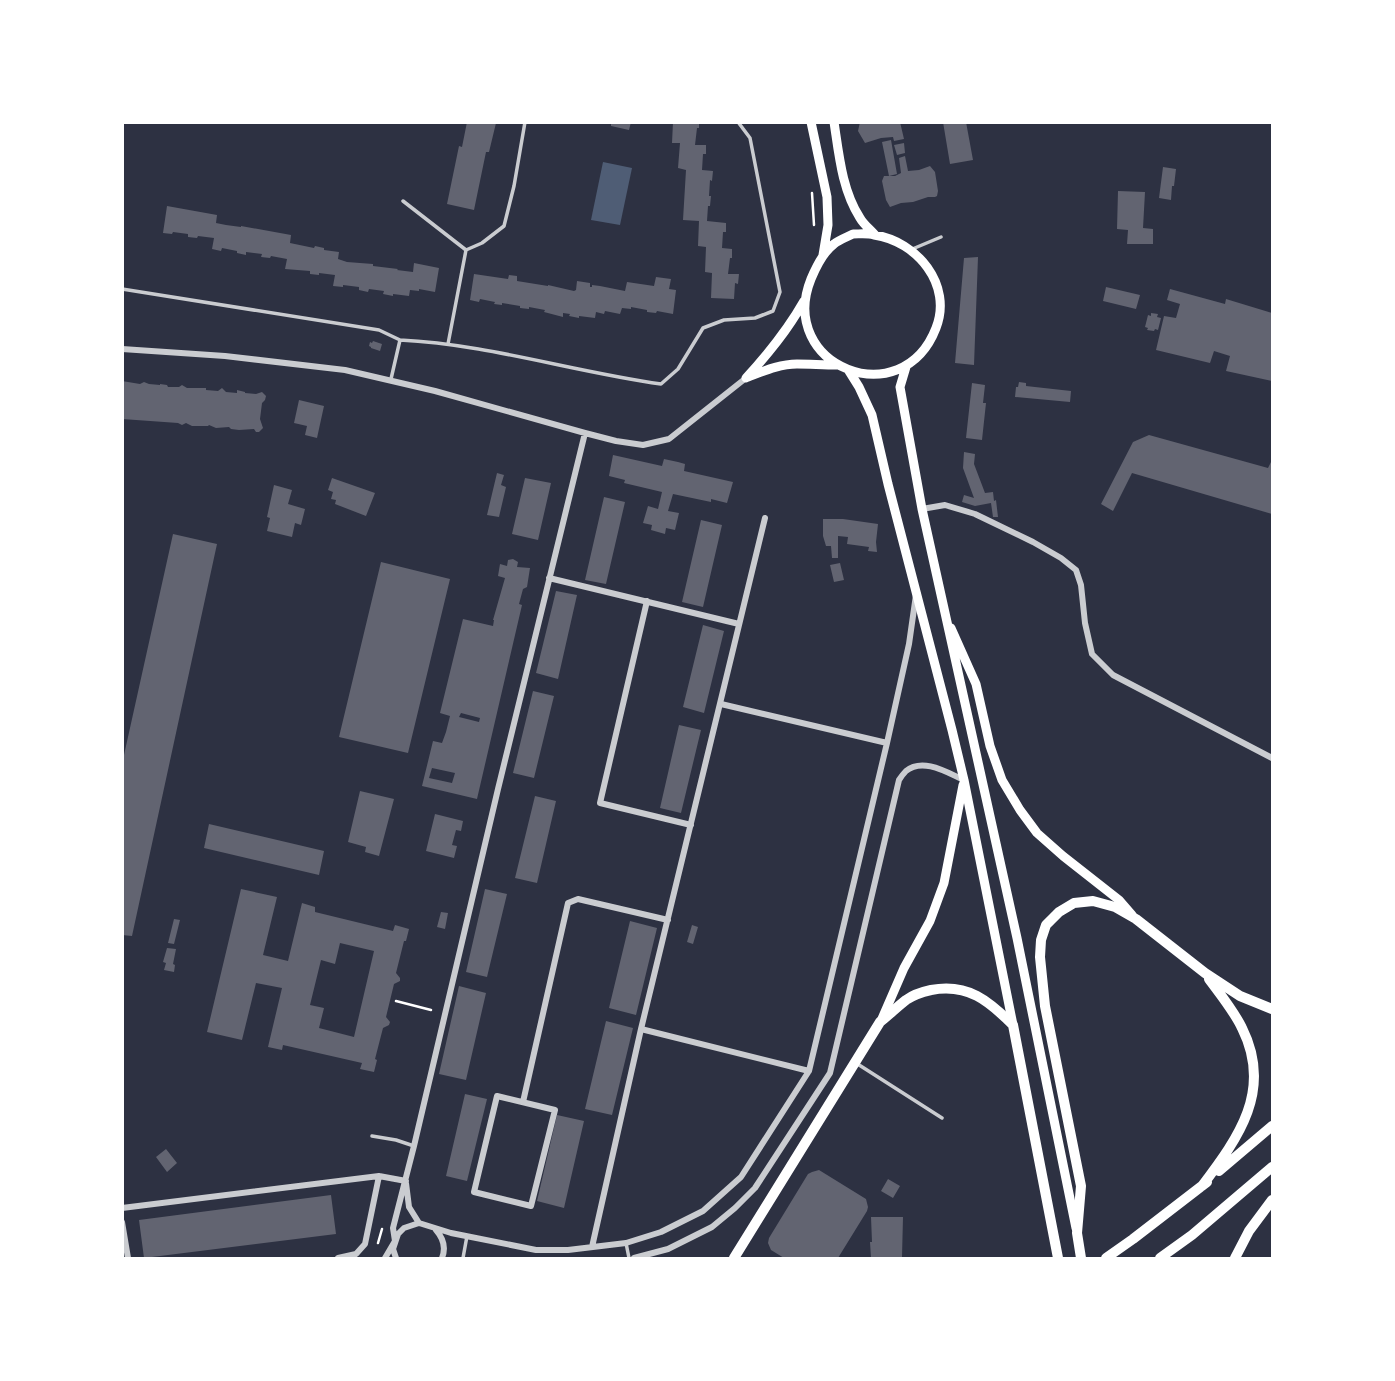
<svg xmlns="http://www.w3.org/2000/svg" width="1395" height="1381" font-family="'Nunito Sans',sans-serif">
  <rect width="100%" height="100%" fill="#2d3142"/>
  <path fill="#4f5d75" d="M 603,162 L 632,168 L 620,225 L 591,220 Z"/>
  <path fill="#626471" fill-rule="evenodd" d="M 467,122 L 496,123 L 489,152 L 486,152 L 474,210 L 447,204 L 459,146 L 462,147 Z
    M 611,122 L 631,122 L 629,130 L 611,126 Z
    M 673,122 L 699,122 L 699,128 L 697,128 L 695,145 L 706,145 L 706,154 L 703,154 L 702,170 L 713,171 L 712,181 L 710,180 L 709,196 L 711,196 L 710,206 L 708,206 L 707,221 L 726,223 L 726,232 L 723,232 L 722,248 L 732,249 L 732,258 L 730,258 L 728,274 L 739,274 L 738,284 L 735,283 L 734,299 L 711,298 L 712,273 L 705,272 L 706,247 L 698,246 L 699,221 L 683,220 L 686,170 L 678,168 L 680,143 L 672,143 Z
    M 860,122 L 900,122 L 904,139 L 894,141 L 893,137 L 881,138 L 865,143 L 858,131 Z
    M 943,122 L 966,122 L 973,160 L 950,164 Z
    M 891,140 L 897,174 L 889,176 L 882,142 Z
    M 904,143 L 905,153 L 897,155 L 894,145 Z
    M 905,156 L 908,171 L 919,170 L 930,166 L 935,172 L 938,191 L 937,196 L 935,197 L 928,197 L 913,202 L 901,203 L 890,207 L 886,200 L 882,181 L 884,176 L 895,176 L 901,173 L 899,158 Z
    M 1163,167 L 1176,169 L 1174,186 L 1172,186 L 1171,200 L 1159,198 Z
    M 1118,191 L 1145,192 L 1143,228 L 1153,229 L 1153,244 L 1127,244 L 1128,230 L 1117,229 Z
    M 167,206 L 217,215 L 216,223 L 226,225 L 241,227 L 241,226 L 291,235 L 290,243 L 314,248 L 315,246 L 324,248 L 324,250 L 339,252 L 338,259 L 347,262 L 373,264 L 373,266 L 398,269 L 397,270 L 413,272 L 414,263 L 439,268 L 435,292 L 419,289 L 419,291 L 410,290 L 409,296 L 393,294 L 393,296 L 383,294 L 384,291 L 369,289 L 368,292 L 359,290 L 359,287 L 343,285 L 343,287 L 333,286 L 335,275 L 319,273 L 319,275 L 310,274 L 310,271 L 285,269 L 287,259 L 271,256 L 270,258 L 261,257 L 262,254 L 246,252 L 246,255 L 237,253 L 237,251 L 222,248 L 221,251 L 212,249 L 214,238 L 198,236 L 197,238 L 188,237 L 188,234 L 173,232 L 172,234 L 163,233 Z
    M 978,257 L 974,365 L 955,363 L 964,258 Z
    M 474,274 L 508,279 L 509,275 L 517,276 L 517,281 L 548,286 L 548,285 L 574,291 L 576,290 L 577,281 L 590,283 L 590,287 L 592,287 L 592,285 L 600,286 L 625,291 L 627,282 L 654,286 L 656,277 L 671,279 L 669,289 L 676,290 L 673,314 L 657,311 L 656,313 L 647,312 L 647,310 L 631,307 L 631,309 L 622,308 L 620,314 L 605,311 L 604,314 L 596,312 L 595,318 L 579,316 L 579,318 L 569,316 L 570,314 L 563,313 L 563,317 L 544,312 L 545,310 L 529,307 L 529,309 L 520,308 L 520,306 L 502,303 L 502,305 L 494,304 L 495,302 L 480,299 L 479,302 L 470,300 Z
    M 1106,287 L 1140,295 L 1136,309 L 1103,301 Z
    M 1170,289 L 1225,304 L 1226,299 L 1272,313 L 1272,381 L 1226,371 L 1230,356 L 1214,351 L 1210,363 L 1156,350 L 1164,316 L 1176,318 L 1180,304 L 1167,300 Z
    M 1151,313 L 1158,314 L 1157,317 L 1161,318 L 1158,330 L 1155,329 L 1154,331 L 1147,330 L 1148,328 L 1145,327 L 1148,315 L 1151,316 Z
    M 373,341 L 382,344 L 380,351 L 371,348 L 371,347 L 369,346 L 370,342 L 372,343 Z
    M 122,381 L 140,384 L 144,382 L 149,384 L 160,385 L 160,384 L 167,385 L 168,387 L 179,387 L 182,385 L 187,388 L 206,388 L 206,390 L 218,391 L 222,388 L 226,392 L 237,393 L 237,390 L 245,392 L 245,393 L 256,394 L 262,392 L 266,396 L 265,400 L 262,403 L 260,419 L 263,428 L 259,432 L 256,432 L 254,429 L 239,430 L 231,429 L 229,427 L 216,428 L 209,425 L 208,426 L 192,426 L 186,423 L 182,425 L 178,423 L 122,419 Z
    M 1019,382 L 1026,383 L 1026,386 L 1071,391 L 1070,402 L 1015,397 L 1016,387 L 1018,387 Z
    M 972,383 L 985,385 L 983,403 L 986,403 L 982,440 L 966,438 Z
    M 299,400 L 324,406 L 317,438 L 305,435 L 307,426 L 294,423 Z
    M 1149,435 L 1268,468 L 1272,460 L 1272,514 L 1132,473 L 1113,511 L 1101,504 L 1133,442 Z
    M 964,452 L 975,454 L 974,464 L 985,493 L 993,492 L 994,501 L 996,500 L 998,517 L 993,517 L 991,503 L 975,506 L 962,502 L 964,495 L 974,498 L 963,468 Z
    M 613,455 L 662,466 L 664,459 L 678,462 L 685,464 L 684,471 L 733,482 L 727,503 L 711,499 L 711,502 L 673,494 L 668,511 L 679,513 L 675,530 L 666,528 L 665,534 L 651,530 L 652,525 L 643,523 L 648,506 L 658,509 L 662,492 L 624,483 L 625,480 L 609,476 Z
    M 497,473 L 504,475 L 501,485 L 506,487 L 499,517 L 487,515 Z
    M 332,478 L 375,493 L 366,516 L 335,504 L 336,500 L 331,499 L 333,492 L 328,490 Z
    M 525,478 L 551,483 L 538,540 L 512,534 Z
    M 274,485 L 292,490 L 288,504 L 305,509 L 301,525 L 295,523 L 292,537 L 267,531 L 270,518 L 267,517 Z
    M 604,497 L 625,502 L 606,584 L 585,580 Z
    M 823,519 L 843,519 L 878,524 L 876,542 L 877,552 L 868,551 L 869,547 L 847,544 L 848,537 L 838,536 L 838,558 L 832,558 L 831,546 L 826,546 L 823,536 Z
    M 701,520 L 722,525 L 703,607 L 682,602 Z
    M 173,534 L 217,544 L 132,936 L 122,935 L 122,764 Z
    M 513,559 L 518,562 L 517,567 L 530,568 L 527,587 L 523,589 L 519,604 L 522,605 L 477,799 L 422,786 L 433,741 L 442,743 L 446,732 L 450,716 L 440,713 L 463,619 L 493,626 L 494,620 L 493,620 L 505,578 L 498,576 L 500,564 L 507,566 L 508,560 ZM 461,713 L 480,718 L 479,722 L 459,717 ZM 432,768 L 455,773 L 452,783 L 429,778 Z
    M 381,562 L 450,579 L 408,753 L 339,737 Z
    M 840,563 L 844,580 L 834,582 L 830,565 Z
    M 556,591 L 577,595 L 558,679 L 536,673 Z
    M 703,625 L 724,631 L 704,713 L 683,707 Z
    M 533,691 L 554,696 L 534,778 L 513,773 Z
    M 679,725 L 701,730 L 681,813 L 660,808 Z
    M 360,791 L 394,799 L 379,856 L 365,852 L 366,847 L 348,842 Z
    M 535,796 L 556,801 L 537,883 L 515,878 Z
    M 435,814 L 463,821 L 461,831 L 456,830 L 452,845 L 457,846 L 454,858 L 426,851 Z
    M 209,824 L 324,851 L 319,875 L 204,848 Z
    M 241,889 L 277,897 L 263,955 L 288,961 L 302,903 L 315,907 L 315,912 L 393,931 L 395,925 L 409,929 L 406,941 L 404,941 L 396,973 L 400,978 L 400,981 L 394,984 L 386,1017 L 390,1022 L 389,1025 L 383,1028 L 375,1059 L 377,1060 L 374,1072 L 360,1069 L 362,1063 L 283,1045 L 282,1050 L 268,1047 L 282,988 L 256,983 L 242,1040 L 207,1032 ZM 340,943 L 374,951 L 354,1037 L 319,1028 L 324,1008 L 310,1005 L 321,960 L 335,964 Z
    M 485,889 L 507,894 L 487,977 L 466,972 Z
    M 441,912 L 448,913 L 445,929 L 437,927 Z
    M 174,919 L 180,920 L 174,944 L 168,943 Z
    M 630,921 L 657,928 L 636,1015 L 609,1008 Z
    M 692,925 L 698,927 L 693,944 L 687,942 Z
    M 167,948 L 176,949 L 173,964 L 175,965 L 174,972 L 164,970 L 166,963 L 163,962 Z
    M 459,986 L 486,993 L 466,1080 L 439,1074 Z
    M 606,1021 L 633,1028 L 612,1115 L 585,1109 Z
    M 465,1094 L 487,1099 L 467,1181 L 446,1176 Z
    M 557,1115 L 584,1121 L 564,1208 L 537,1201 Z
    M 166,1149 L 177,1163 L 167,1172 L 156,1157 Z
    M 819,1170 L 866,1199 L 868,1207 L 867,1211 L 838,1258 L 784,1258 L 771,1250 L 768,1243 L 769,1238 L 808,1174 L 812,1172 Z
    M 888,1179 L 900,1186 L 893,1198 L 881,1191 Z
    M 331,1195 L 336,1234 L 144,1258 L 139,1220 Z
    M 871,1217 L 903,1217 L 902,1257 L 898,1257 L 898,1258 L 871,1258 L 870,1242 L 872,1242 Z"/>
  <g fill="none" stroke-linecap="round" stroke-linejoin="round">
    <path stroke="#fff" stroke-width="2.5" d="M 812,193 L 814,225
      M 396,1001 L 431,1010
      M 378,1243 L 382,1229"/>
    <path stroke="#caccd0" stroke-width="3.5" d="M 403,201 L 466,250
      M 910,250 L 941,237
      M 122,289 L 379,330 L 400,340
      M 448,344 L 466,250 L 482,243 L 504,226 L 514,186 L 525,122
      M 391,379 L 400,340 C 487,344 574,372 661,384 L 678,369 L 703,328 L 724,320 L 755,318 L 773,311 L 780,292 L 750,138 L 738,122
      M 856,1063 L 942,1118
      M 372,1136 L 396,1140 L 414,1146
      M 626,1243 L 629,1258
      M 463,1258 L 467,1236"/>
    <path stroke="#caccd0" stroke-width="6" d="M 122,349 L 225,356 L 345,370 L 435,391 L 585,433 L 616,441 L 643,445 L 669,439 L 746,378
      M 922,509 L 945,505 L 975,514 L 1033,542 L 1061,558 L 1076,570 L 1081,585 L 1085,623 L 1092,654 L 1113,675 L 1272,758
      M 549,578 L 739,624
      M 647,601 L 600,803 L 691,825
      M 721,704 L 887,743
      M 641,1029 L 809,1071
      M 497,1096 L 555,1110 L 531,1206 L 474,1192 Z
      M 523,1102 L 568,903 L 578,899 L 668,920
      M 406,1183 L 409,1207 L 419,1223
      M 122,1208 L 379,1176 L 406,1181
      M 122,1222 L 128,1258
      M 436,1230 C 443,1238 446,1248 442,1258
      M 592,1247 L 641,1029 L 765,518
      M 338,1258 L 356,1254 L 365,1244 L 379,1176
      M 385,1258 L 395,1241 L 393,1228 L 414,1146 L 498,789 L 585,433
      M 396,1258 L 393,1249 L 398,1234 L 404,1228 L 419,1223 L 451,1233 L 536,1250 L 568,1250 L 626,1243 L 661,1232 L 703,1211 L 741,1177 L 809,1071 L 887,743 L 909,644 L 916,595
      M 634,1258 L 668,1249 L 712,1227 L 735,1208 L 755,1188 L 830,1073 L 899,780 C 901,777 903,774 906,771 C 923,757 948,773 964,780"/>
    <path stroke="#fff" stroke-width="9" d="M 811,122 L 827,197 L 828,225 L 823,255
      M 834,122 C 839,155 842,190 860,218 C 864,225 870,229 875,235
      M 853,234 C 860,234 868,233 874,235 C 917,241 953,285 936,328 C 902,416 776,366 811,279 C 816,267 823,252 834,244 C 839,240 847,237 853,234 Z
      M 906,367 L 900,387 L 922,509 L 1017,938 L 1076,1228
      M 849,371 L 859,387 L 872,415 L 888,484 L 952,730 L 964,780 L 1013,1025
      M 748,377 C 764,371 780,364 797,364 C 810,364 823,365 837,365
      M 746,378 C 769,353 787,331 804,301
      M 951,628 L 976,684 L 990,746 L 1002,780 L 1020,810 L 1037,833 L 1063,856 L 1119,900 L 1132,915
      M 881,1021 L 904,968 L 930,921 L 944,883 L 963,785"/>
    <path stroke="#fff" stroke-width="10" d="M 1219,1171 L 1272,1126
      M 1202,1186 C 1239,1137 1273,1090 1242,1028 C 1234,1011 1220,994 1209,979
      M 734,1258 L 880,1022 C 889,1015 897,1007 906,1000 C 913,995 922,992 931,990 C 968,983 989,1001 1013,1025 L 1058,1258
      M 1081,1258 L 1077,1233 L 1081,1186 L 1045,1006 L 1040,957 L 1041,940 L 1046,925 L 1059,912 L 1074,903 L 1093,901 L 1115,907 L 1136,919 L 1205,973 L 1240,996 L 1272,1009
      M 1106,1258 L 1133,1239 L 1207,1182
      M 1160,1258 L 1192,1235 L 1272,1167
      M 1235,1258 L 1249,1231 L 1272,1200"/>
  </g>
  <rect width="1395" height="1381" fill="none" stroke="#ffffff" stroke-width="248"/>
</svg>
